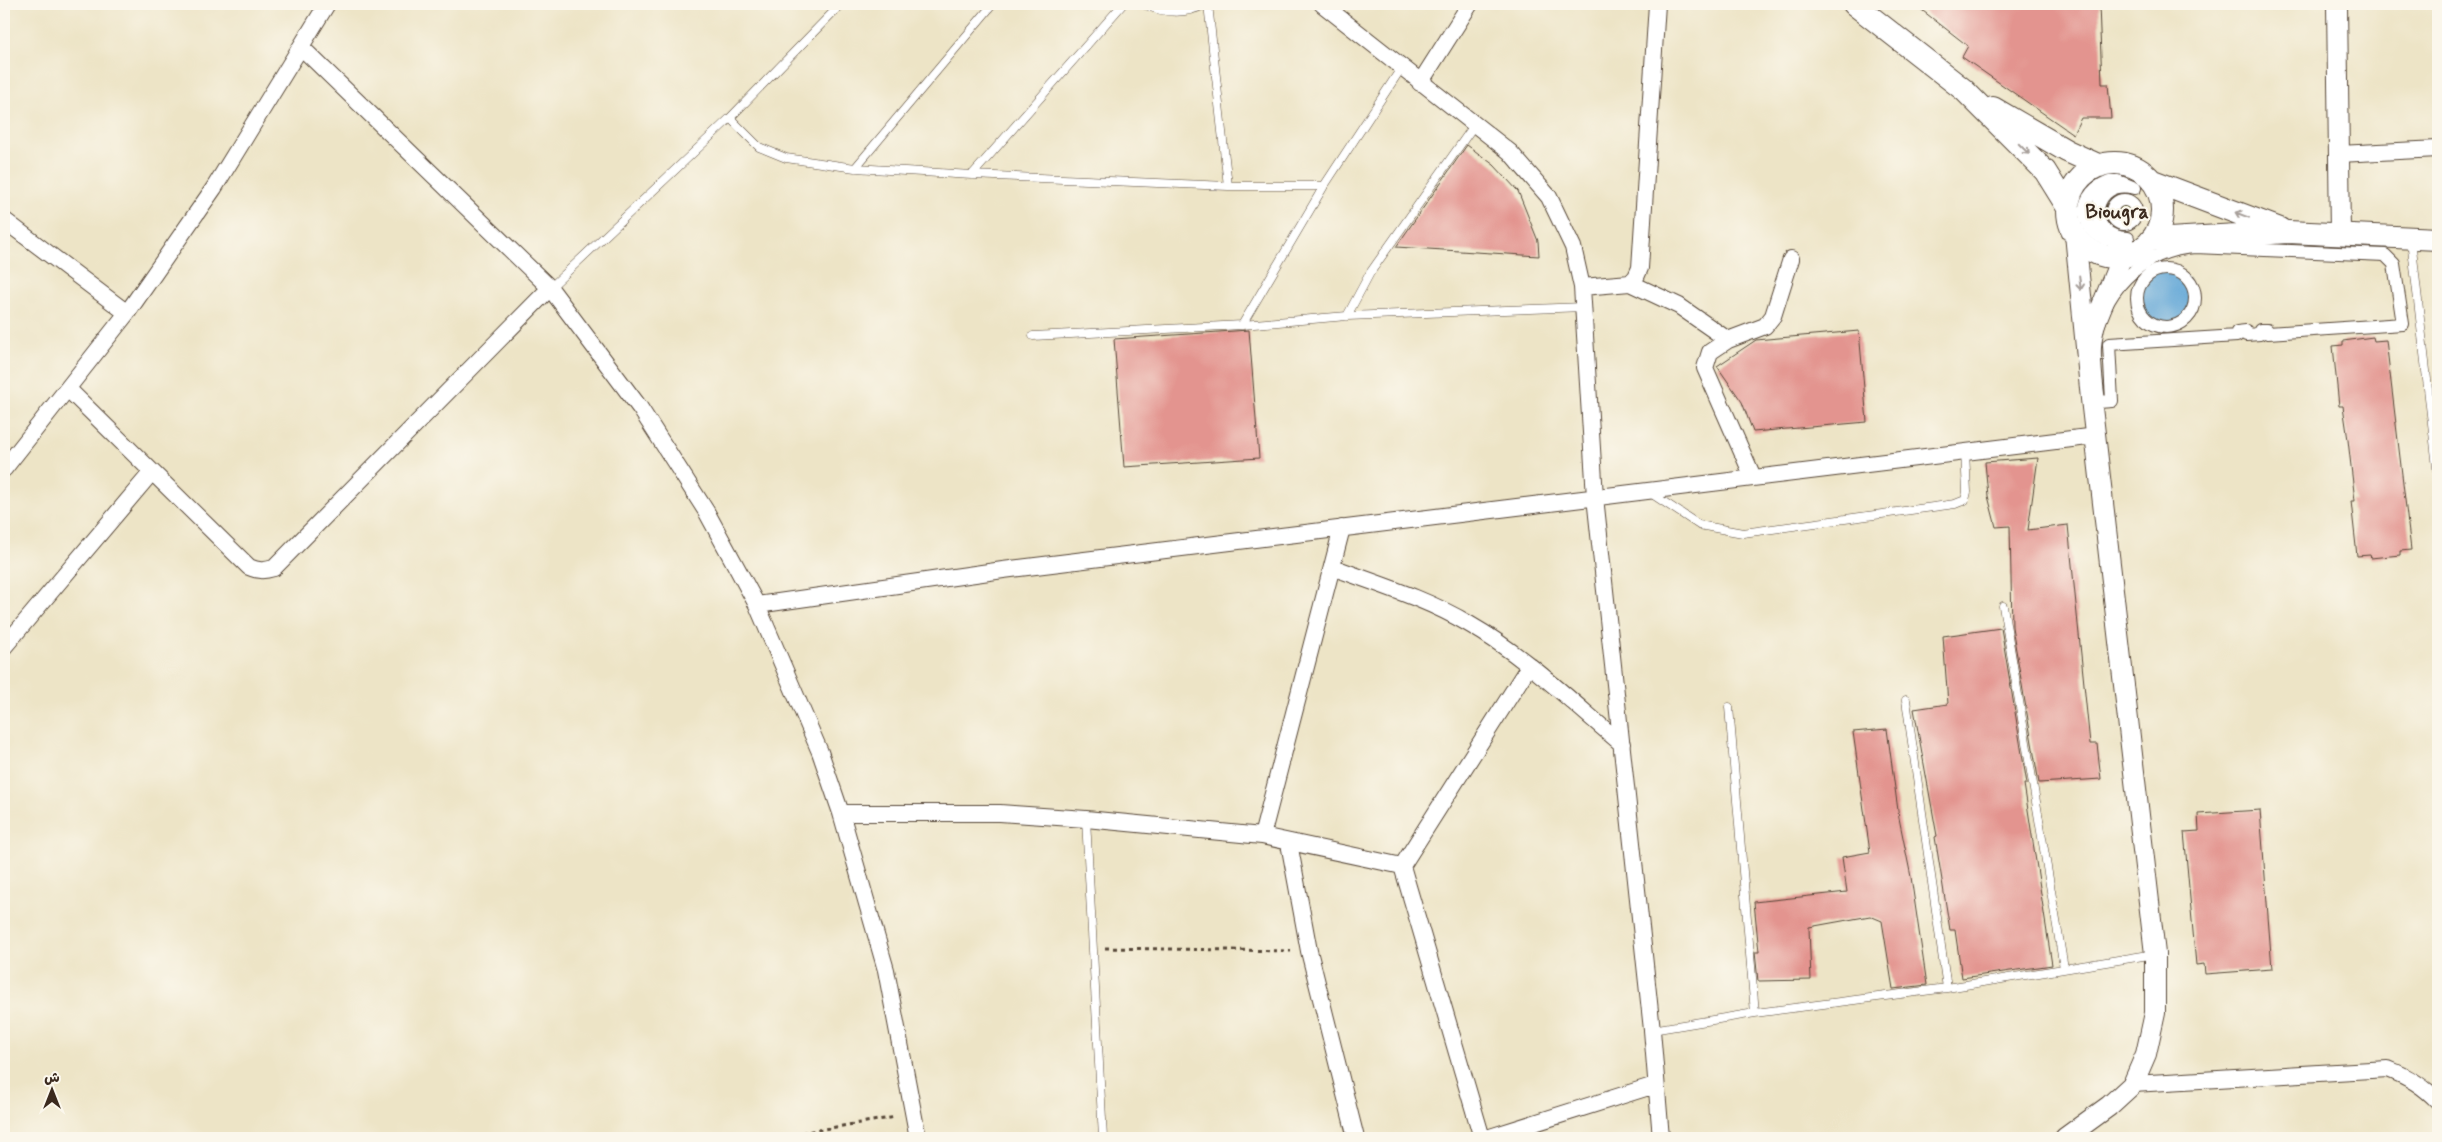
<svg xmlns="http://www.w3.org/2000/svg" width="2442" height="1142" font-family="Mynerve,'Playpen Sans Arabic',sans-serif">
  <rect width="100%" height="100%" fill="#fbf7ec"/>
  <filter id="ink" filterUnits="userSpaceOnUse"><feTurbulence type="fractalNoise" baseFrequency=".02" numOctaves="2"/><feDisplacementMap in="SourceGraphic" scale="10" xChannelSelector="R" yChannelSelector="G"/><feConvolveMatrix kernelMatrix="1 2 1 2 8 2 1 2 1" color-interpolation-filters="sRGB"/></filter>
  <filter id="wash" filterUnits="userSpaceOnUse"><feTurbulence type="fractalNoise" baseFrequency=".0096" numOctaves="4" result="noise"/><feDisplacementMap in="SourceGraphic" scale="20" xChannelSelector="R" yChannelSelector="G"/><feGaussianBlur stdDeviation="1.12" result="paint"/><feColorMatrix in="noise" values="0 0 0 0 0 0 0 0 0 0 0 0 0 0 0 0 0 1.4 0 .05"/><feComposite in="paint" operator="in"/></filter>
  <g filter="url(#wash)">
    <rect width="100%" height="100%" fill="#ede4c6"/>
    <path fill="#a8c369" stroke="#727644" d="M2112 212a12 12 0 1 1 24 0a12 12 0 1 1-24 0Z"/>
    <path fill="#61a6d7" stroke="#4e687a" d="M2137 298a29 29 0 1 1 58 0a29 29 0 1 1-58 0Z"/>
    <g id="blocks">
      <path fill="#e3948f" d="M 1914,4 L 2099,4 L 2102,84 L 2108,84 L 2111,118 L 2081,118 L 2073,134 L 1962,57 L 1968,46 Z
        M 1467,145 L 1494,165 L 1518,191 L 1538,241 L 1539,256 L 1396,247 Z
        M 1249,330 L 1259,458 L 1124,467 L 1114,339 Z
        M 1859,331 L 1867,422 L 1753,432 L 1742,402 L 1717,366 L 1756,340 Z
        M 2373,337 L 2374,341 L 2386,340 L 2411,550 L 2400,551 L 2400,555 L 2371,558 L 2370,555 L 2357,556 L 2351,501 L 2355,501 L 2348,440 L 2343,406 L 2339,406 L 2333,346 L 2343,345 L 2343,341 Z
        M 2038,458 L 2028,530 L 2068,525 L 2090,744 L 2097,744 L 2101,779 L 2039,783 L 2012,627 L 2010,526 L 1996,527 L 1988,496 L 1985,462 Z
        M 2001,628 L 2027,784 L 2024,784 L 2052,965 L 1962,978 L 1955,930 L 1950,930 L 1935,837 L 1937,836 L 1914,709 L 1948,704 L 1943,636 Z
        M 1887,729 L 1899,818 L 1911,877 L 1927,985 L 1893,989 L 1882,921 L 1870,916 L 1809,927 L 1811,980 L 1758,981 L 1755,952 L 1759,952 L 1754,902 L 1847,892 L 1842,857 L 1870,852 L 1853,732 Z
        M 2260,810 L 2272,969 L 2205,974 L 2204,964 L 2196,965 L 2184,832 L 2199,831 L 2198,814 Z"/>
    </g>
  </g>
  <g filter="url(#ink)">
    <use href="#blocks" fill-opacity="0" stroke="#564637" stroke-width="1"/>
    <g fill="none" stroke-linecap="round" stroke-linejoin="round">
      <defs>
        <path id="service" d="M 1143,4 C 1165,14 1185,15 1206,4
          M 730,118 L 759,147 L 786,158 L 855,168 L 972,175 L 1228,186 L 1208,4
          M 855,168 L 993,4
          M 972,175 L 1123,4
          M 1228,186 L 1324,186 L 1402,67
          M 2411,239 L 2438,476
          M 550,288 L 730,118 L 841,4
          M 1347,316 L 1370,273 L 1475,124
          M 1242,325 L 1324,186
          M 1033,336 L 1242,325 L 1347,316 L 1584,307
          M 1649,492 L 1699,525 L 1743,533 L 1955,504 L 1965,500 L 1967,492 L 1965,452
          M 2003,606 L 2064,968
          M 1906,700 L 1947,988 L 2155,954
          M 1729,707 L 1755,1013
          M 1086,819 L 1103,1138
          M 1652,1030 L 1755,1013 L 1947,988"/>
        <path id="pedestrian" d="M 2109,181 L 2118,181 L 2135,188 C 2092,176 2082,237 2128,238 L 2125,240 C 2083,247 2068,197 2109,181 Z
          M2112 212a12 12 0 1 1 24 0a12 12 0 1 1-24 0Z
          M 2195,247 L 2385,255 L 2394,264 L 2403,324 L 2268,333 L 2267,330 L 2260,330 L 2260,334 L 2246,335 L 2246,331 L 2237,332 L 2237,336 L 2109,344 L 2112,401 L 2099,402 C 2097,384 2094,365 2095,347 C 2099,293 2141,250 2195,247 Z
          M2137 298a29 29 0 1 1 58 0a29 29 0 1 1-58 0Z"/>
        <path id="minor" d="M 1322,4 L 1510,152 L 1549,197 L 1573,247 L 1582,287 L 1595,497 L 1652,1030 L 1661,1138
          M 301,47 L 550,288 L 640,408 L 706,511 L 757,605 L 820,752 L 841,813 L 886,970 L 918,1138
          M 1420,83 L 1470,4
          M 2339,154 L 2438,149
          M 4,220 L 127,313
          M 1630,283 L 1679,306 L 1728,340
          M 1582,287 L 1630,283 L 1636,277 L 1640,268 L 1657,4
          M 68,389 L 249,567 C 258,571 264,571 274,568 L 550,288
          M 4,469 L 127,313 L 214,188 L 327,4
          M 1753,477 L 1705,368 L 1710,352 L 1728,340 L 1765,326 L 1773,316 L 1791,259
          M 1332,567 C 1378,584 1427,599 1469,624 C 1525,656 1573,703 1622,744
          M 757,605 L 1003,570 L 2096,436
          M 4,647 L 151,473
          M 841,813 L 1000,813 L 1086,819 L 1262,836 L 1402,866
          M 1262,836 L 1342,528
          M 1289,843 L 1309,951 L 1356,1138
          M 2133,1084 L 2388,1069 C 2409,1077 2423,1086 2438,1101
          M 1482,1138 L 1402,866 L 1529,666
          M 1487,1138 L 1655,1085"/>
        <path id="tertiary" d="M 2337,4 L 2340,234
          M 2087,343 L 2122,256
          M 2065,1138 L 2109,1106 L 2133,1084 L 2146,1054 L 2155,1013 L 2155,954 L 2091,399 L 2075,234"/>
        <path id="secondary" d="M 1854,4 L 1964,90 L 2045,171 L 2068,208
          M 1993,108 L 2067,151 L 2100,166
          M2068 210a47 47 0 1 1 94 0a47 47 0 1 1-94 0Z
          M 2153,181 L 2280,229
          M 2152,240 L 2288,232 L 2438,239"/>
      </defs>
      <use href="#service" stroke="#564637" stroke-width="9"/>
      <use href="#pedestrian" stroke="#564637" stroke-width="14"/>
      <use href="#minor" stroke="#564637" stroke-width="18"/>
      <use href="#tertiary" stroke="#564637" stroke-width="22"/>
      <use href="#secondary" stroke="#564637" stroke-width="24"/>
      <path stroke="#564637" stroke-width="3" stroke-dasharray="4 4" stroke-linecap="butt" d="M 1105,948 L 1291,951
        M 770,1138 L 896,1117"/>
      <use href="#service" stroke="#fff" stroke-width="8"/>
      <use href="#pedestrian" stroke="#fff" stroke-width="12"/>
      <use href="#minor" stroke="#fff" stroke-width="16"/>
      <use href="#tertiary" stroke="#fff" stroke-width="20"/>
      <use href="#secondary" stroke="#fff" stroke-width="22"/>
    </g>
    <defs><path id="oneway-shaft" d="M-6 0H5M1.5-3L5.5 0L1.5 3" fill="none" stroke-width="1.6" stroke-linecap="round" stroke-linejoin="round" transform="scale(1.25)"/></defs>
    <g stroke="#a79f9a">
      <use href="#oneway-shaft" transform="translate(2024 149) rotate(45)"/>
      <use href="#oneway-shaft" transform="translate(2242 215) rotate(-159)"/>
      <use href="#oneway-shaft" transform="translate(2080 283) rotate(84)"/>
    </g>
  </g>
  <g text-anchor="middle" stroke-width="4.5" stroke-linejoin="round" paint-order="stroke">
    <g font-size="20" font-weight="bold" fill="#3b2a1e" stroke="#fbf7ec">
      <text x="2117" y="218">Biougra</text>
    </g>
  </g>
  <rect width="2442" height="1142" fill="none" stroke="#fbf7ec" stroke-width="20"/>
  <g transform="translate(52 1090)" stroke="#fbf7ec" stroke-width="4" paint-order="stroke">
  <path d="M0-4L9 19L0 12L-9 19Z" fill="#3b2a1e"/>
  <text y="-8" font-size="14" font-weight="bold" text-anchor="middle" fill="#3b2a1e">ش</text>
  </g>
</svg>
